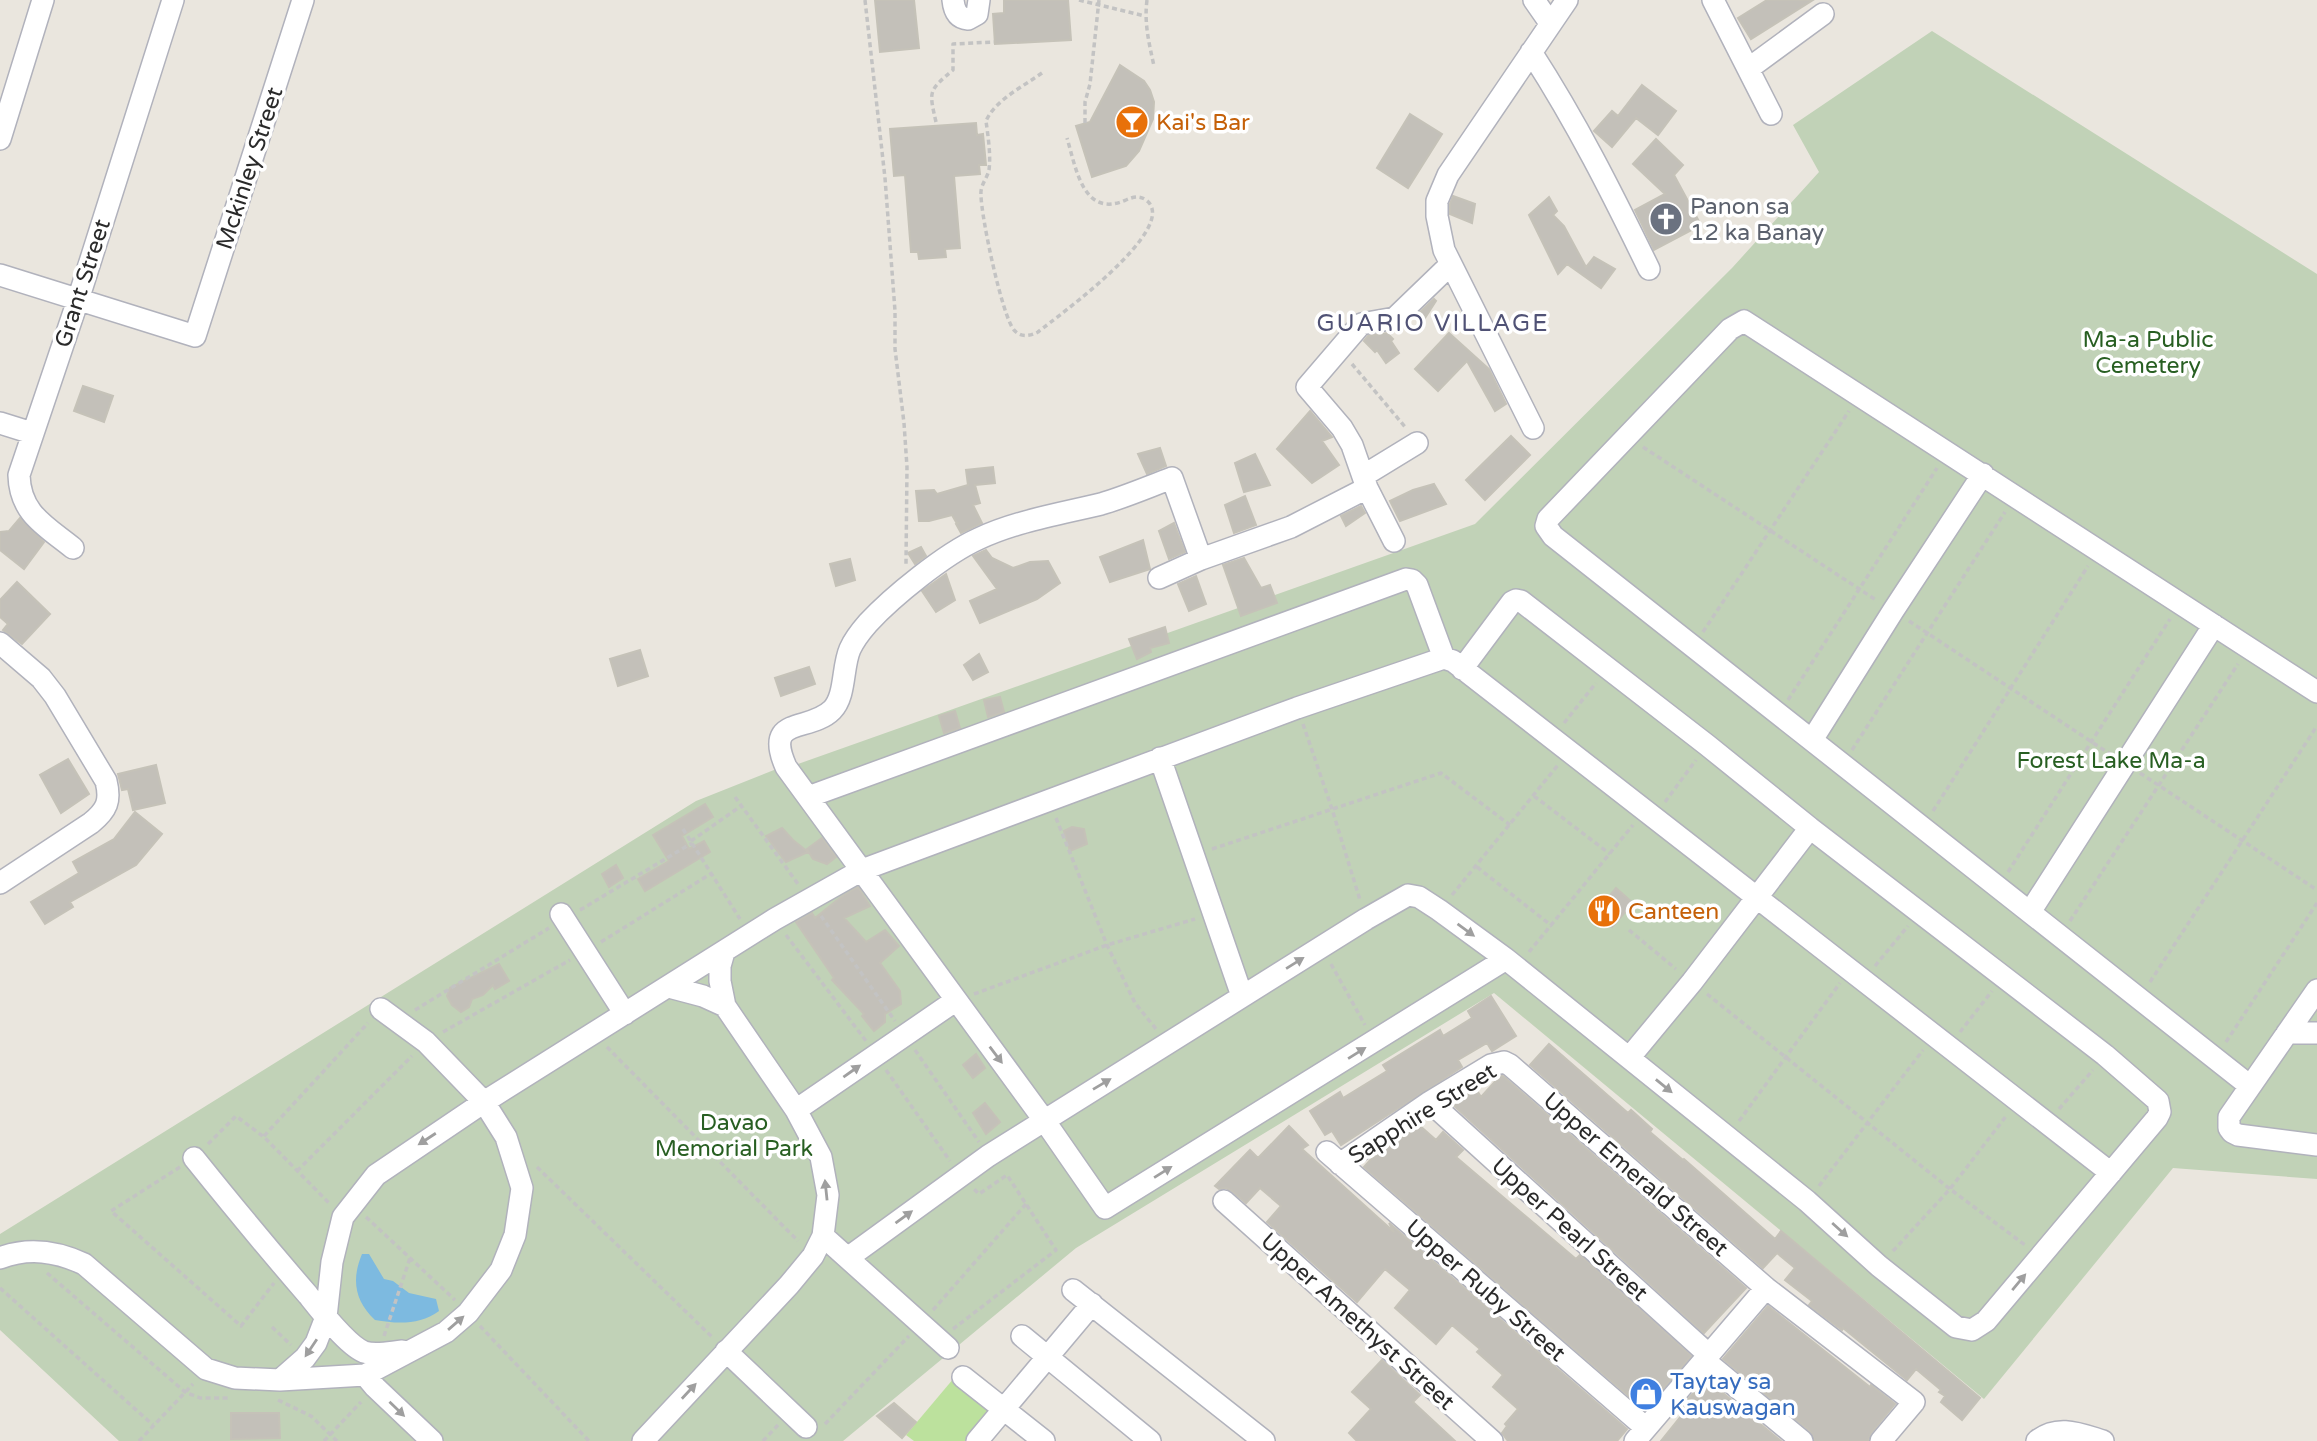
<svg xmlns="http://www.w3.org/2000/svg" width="2317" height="1441" font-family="'Varela Round',sans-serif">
  <rect width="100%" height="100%" fill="#eae6de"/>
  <path fill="#c1d2b7" d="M 1932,31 L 2317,274 L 2317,1179 L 2173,1168 L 1984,1399 L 1494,993 L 1076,1248 L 843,1441 L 119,1441 L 0,1330 L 0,1234 L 696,801 L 774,770 L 798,764 L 1475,524 L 1732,268 L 1819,172 L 1793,125 Z"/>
  <path fill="#bce19d" d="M 954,1378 L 994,1412 L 969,1441 L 914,1441 L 906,1435 Z"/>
  <path fill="#7dbae0" d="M 362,1254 L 369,1254 L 384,1279 L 393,1281 L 409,1293 L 436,1299 L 439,1311 C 420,1325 398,1324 375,1320 C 355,1301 351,1280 362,1254 Z"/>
  <path fill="#c3c0b9" stroke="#c5c2b8" stroke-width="2" d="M 875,0 L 914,0 L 919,48 L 880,52 Z
    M 1004,0 L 1068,0 L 1071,40 L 995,44 L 993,14 L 1004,13 Z
    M 1767,0 L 1813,0 L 1751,39 L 1738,18 Z
    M 1120,65 L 1144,81 L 1150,90 L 1154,102 L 1153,119 L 1139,151 L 1126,166 L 1092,177 L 1076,126 L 1090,122 Z
    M 1642,85 L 1676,111 L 1658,135 L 1636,118 L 1612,147 L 1594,131 L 1612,111 L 1618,116 Z
    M 1410,114 L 1442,134 L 1408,188 L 1377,168 Z
    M 976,123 L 977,135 L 983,134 L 986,165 L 979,165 L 980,174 L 954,176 L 960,248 L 945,249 L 946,257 L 919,259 L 918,252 L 911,252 L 905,175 L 894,176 L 890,129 Z
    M 1656,139 L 1683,165 L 1674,175 L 1701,225 L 1654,250 L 1635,210 L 1665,194 L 1633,164 Z
    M 1453,196 L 1475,204 L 1472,223 L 1450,214 L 1450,204 Z
    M 1549,197 L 1557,211 L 1553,215 L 1564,226 L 1586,267 L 1594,257 L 1615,269 L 1601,288 L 1567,264 L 1558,274 L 1529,215 Z
    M 1434,299 L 1436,301 L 1423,321 L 1416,316 Z
    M 1387,333 L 1393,339 L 1391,341 L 1399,353 L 1386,363 L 1377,350 L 1375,352 L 1364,341 L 1368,336 Z
    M 1449,333 L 1489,369 L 1506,404 L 1495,411 L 1467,361 L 1438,391 L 1415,369 Z
    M 83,386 L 113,396 L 104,422 L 74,411 Z
    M 1310,411 L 1332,437 L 1322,441 L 1339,465 L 1312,483 L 1277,449 Z
    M 1511,436 L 1530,455 L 1485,500 L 1466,480 Z
    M 1160,448 L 1166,466 L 1147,474 L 1138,454 Z
    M 1255,454 L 1270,485 L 1244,492 L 1235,463 Z
    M 993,467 L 995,483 L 975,485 L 980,503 L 973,505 L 982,523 L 961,533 L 956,524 L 958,523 L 956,522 L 952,515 L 929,521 L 919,521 L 916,491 L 934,490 L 937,494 L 968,485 L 966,470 Z
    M 1434,484 L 1446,504 L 1400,521 L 1390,501 L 1413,490 Z
    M 1245,496 L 1256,525 L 1234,533 L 1225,505 Z
    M 1361,506 L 1365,513 L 1346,526 L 1341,516 Z
    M 20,518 L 44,542 L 24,569 L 0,550 L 0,532 L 9,531 Z
    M 1174,523 L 1185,552 L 1169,559 L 1159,531 Z
    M 1143,540 L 1150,569 L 1110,582 L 1100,557 Z
    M 921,547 L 926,556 L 915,564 L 908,553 Z
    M 986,550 L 992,558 L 1013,568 L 1030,562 L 1048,561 L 1060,583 L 1037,599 L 980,623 L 970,601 L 997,589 L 973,556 Z
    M 1244,558 L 1261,588 L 1270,585 L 1277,603 L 1241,616 L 1223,565 Z
    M 850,559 L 855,580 L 836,586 L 830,564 Z
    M 946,574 L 955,600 L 936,612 L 922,591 Z
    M 1196,576 L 1206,604 L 1189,611 L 1178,584 Z
    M 17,582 L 50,614 L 22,644 L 3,630 L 8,624 L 0,617 L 0,600 Z
    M 1165,627 L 1169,643 L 1150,648 L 1151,652 L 1137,659 L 1129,639 Z
    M 640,650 L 648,676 L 618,686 L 610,659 Z
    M 979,654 L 988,672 L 973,680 L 964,665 Z
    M 809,667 L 815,684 L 781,696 L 775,678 Z
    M 1000,697 L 1004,712 L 988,717 L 984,700 Z
    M 955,711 L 960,728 L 944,733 L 939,716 Z
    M 68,759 L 89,794 L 61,813 L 40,775 Z
    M 156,765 L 165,803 L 133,810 L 128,789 L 122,790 L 118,774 Z
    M 705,804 L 713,817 L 682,836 L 689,849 L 704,841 L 710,852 L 645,891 L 638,879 L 669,861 L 653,835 Z
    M 135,812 L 162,834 L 136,865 L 70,902 L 73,907 L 45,924 L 31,902 L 79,873 L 73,862 L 114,839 Z
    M 1072,827 L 1084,829 L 1087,844 L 1070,851 L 1064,831 Z
    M 782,828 L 793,840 L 808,852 L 786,862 L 766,836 Z
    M 822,838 L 836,857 L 827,864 L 813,859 L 807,849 Z
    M 616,865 L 623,878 L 609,887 L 602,874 Z
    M 858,887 L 870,906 L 844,918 L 866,942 L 885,930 L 899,946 L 880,963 L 900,991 L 901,1004 L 885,1014 L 885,1022 L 874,1031 L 862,1016 L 864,1014 L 832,980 L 834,978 L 796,922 L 812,913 L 815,918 L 841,897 Z
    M 1616,888 L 1633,903 L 1612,927 L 1595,913 Z
    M 499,964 L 509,981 L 495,989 L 493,985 L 483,995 L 472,999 L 469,1007 L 461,1012 L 452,1005 L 447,996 L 450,988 Z
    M 1491,996 L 1516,1036 L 1492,1051 L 1487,1043 L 1458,1060 L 1462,1067 L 1341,1145 L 1332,1131 L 1325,1135 L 1310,1111 L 1340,1092 L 1343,1098 L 1387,1071 L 1383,1065 L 1440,1030 L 1443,1036 L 1472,1018 L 1468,1011 Z
    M 1549,1044 L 1628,1113 L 1631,1110 L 1652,1129 L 1650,1132 L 1683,1160 L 1684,1159 L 1775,1239 L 1781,1231 L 1980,1398 L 1962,1420 L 1941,1402 L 1945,1396 L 1939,1392 L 1941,1390 L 1916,1369 L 1907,1380 L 1843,1328 L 1842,1330 L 1809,1305 L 1812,1301 L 1785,1280 L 1795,1268 L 1777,1253 L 1763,1268 L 1530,1065 Z
    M 976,1054 L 985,1068 L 973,1078 L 963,1065 Z
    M 1500,1076 L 1503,1076 L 1746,1288 L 1704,1333 L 1452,1104 L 1476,1089 L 1481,1097 Z
    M 985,1103 L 1000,1122 L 986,1134 L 973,1113 Z
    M 1419,1125 L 1436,1140 L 1443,1132 L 1463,1150 L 1456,1157 L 1576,1259 L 1580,1255 L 1691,1356 L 1645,1410 L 1364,1167 L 1373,1157 Z
    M 1289,1126 L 1308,1145 L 1302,1149 L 1394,1232 L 1389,1223 L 1627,1429 L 1617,1441 L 1508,1441 L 1502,1433 L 1507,1426 L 1505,1424 L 1518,1409 L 1493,1387 L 1503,1375 L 1477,1352 L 1480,1349 L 1452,1325 L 1436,1344 L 1395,1308 L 1410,1290 L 1385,1269 L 1357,1302 L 1267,1222 L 1281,1206 L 1260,1188 L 1246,1203 L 1232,1191 L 1226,1188 L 1219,1189 L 1215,1186 L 1250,1150 L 1258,1158 Z
    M 1768,1306 L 1870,1387 L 1871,1385 L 1895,1404 L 1871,1433 L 1868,1441 L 1815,1441 L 1810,1431 L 1723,1359 Z
    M 1382,1360 L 1420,1395 L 1413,1402 L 1455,1441 L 1357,1441 L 1349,1433 L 1371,1409 L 1352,1392 Z
    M 1706,1379 L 1781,1441 L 1661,1441 L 1686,1410 L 1682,1406 Z
    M 894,1403 L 916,1422 L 902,1438 L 877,1416 Z
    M 231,1413 L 279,1413 L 280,1438 L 231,1439 Z"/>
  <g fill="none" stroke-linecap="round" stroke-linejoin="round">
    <defs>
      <path id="minor" d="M 953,0 C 954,10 957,18 968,19 L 977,14 L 979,0
        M 1534,0 L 1550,23
        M 1713,0 L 1771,114
        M 1531,52 C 1577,123 1612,193 1649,269
        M 1748,69 L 1823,14
        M 0,139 L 43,0
        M 0,275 L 195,336 L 303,0
        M 0,423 L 32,433
        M 1533,428 L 1444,250 L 1437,216 L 1437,201 L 1448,175 L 1567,0
        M 1363,476 L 1417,443
        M 1367,488 L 1291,527 L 1201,559 L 1172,478 C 1148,487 1125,497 1101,504 C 1060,514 1016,521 978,539 C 945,554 893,596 868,623 C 861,631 854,640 850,649 C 842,667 846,696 832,710 C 809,733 763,715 786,767 L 1044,1120 L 1105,1208 L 1506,959
        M 1394,541 L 1367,488 L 1352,445 L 1342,428 L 1307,387 L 1361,324 L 1395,318 L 1450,265
        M 73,548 C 46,526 20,514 19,475 L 78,300 L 173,0
        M 1159,578 L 1201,559
        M 0,643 L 41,678 L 55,696 L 106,781 C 111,801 107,810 91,823 L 0,883
        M 1812,740 L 1893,611 L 1983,474
        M 1160,758 L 1242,996
        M 808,797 L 1406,579 L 1412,580 L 1417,585 L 1444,658
        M 2030,912 L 2214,625
        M 561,914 L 625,1014
        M 669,987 L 703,996 L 725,1006
        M 2317,990 L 2229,1117 L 2229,1128 L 2232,1132 L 2238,1135 L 2317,1145
        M 2287,1033 L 2317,1033
        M 1629,1058 L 1692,982 L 1810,828
        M 2250,1086 L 1553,536 L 1546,526 L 1548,519 L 1730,329 L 1744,321 L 2317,692
        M 1430,1102 L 1709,1355
        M 796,1110 L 955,1001
        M 1327,1152 L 1646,1428
        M 194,1158 C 231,1204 269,1250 308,1295 C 320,1310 347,1345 364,1352 C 376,1356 391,1352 402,1351
        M 1340,1164 L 1430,1102 L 1491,1065 L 1504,1062 L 1510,1065 L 1766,1288 L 1914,1402 L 1881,1441
        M 1224,1201 L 1492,1441
        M 823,1236 L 948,1348
        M 849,1257 L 988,1156 L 1366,919 L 1408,895 L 1419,897 L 1439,910 L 1506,959 L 1807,1201 L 1879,1266 L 1956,1327 L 1972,1330 L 1986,1321 L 2157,1118 L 2160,1112 L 2158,1101 L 2105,1055 L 1810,828 L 1707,745 L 1521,601 L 1516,600 L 1512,602 L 1462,669
        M 0,1258 C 29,1247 56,1251 84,1264 L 206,1369 L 235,1378 L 280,1380 L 365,1375 L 446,1332 L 468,1313 L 501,1270 L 515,1235 L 522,1188 L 506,1137 L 484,1102 L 426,1042 L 381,1009
        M 1073,1290 L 1264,1441
        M 1022,1336 L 1150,1441
        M 726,1351 L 806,1427
        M 1704,1360 L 1802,1441
        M 365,1375 L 375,1387 L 432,1441
        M 963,1377 L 1044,1441
        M 280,1380 L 305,1358 L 316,1343 L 326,1317 L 332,1262 L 343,1217 L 376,1175 L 484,1102 L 775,919 L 862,870 L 1297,708 L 1444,658 L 1453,661 L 2111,1173
        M 643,1441 L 789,1285 L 813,1256 L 823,1236 L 828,1195 L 821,1157 L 796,1110 L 725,1006 L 720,981 L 720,966 L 724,952
        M 977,1441 L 1092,1304
        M 1635,1441 L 1766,1288
        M 2037,1441 C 2058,1424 2080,1434 2103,1441"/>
    </defs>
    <use href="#minor" stroke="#b1b2bc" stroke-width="24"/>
    <path stroke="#c3c3c3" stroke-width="3.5" stroke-dasharray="5 3.5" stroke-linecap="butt" d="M 865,0 L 885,178 L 895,311 L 895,349 L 904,423 L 907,467 L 906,564
      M 1079,0 L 1145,16
      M 1147,0 C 1144,23 1149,43 1154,66
      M 1042,73 C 1024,86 995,100 986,121 C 988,136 991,155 989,170 C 987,179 980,185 981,195 C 981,216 1002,316 1014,330 C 1021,338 1030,336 1038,332 C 1058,316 1182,227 1146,200 C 1139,195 1133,197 1126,200 C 1083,219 1076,168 1067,138
      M 936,122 C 929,91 928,91 953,70 L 953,44 L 994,42
      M 1085,123 L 1085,102 L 1090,84 L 1099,0
      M 1352,364 L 1406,428
      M 1643,447 L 1876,600
      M 1909,621 L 2110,754
      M 1703,632 L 1849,411
      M 1788,700 L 1937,468
      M 1564,723 L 1596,683
      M 1303,724 L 1332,809 L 1360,900
      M 1852,750 L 2005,512
      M 2140,773 L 2317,890
      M 1534,796 L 1610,854
      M 735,797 L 798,884
      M 1665,802 L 1696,760
      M 1933,811 L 2088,566
      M 1056,818 L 1107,945 L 1135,1003 L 1156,1029
      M 683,829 L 740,919
      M 691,841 L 741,806
      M 1212,849 L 1441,773 L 1510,825
      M 1477,867 L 1552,926
      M 2008,872 L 2170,619
      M 1452,895 L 1558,765
      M 580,910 L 692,843
      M 821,916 L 895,1021
      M 2070,921 L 2238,664
      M 1629,930 L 1676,969
      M 786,935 L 866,1041
      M 601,942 L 712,873
      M 1529,952 L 1633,825
      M 1331,964 L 1365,1025
      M 1875,966 L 1908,926
      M 2150,982 L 2317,726
      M 974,994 L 1107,945 L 1195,919
      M 1707,994 L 1950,1189 L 2025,1245
      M 415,1010 L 549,928
      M 443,1032 L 570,960
      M 1960,1032 L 1992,991
      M 2226,1042 L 2317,903
      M 607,1047 L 798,1241
      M 915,1050 L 979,1142
      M 886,1070 L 950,1161
      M 2059,1109 L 2093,1070
      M 1739,1121 L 1840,983
      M 264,1136 L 368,1023
      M 208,1144 L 236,1116 L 264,1137 L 329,1203
      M 180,1167 L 111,1211 L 241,1326 L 274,1283
      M 537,1167 L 712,1337
      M 297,1171 L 412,1056
      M 1819,1186 L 1923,1050
      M 366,1217 L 455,1300
      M 1893,1251 L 1950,1189 L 2007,1115
      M 47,1273 L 185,1392 L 200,1398 L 229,1398
      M 0,1288 L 153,1425
      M 933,1310 L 1026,1204
      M 480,1326 L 589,1441
      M 272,1327 L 291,1345
      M 953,1329 L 1056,1250 L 1007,1175 L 979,1194 L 973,1188
      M 384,1336 L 410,1258
      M 278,1400 L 311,1416 L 337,1441
      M 825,1424 L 909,1336
      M 139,1441 L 193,1384
      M 324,1441 L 361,1402
      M 763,1441 L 778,1425"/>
    <use href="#minor" stroke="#fff" stroke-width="21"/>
  </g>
  <defs><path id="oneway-solid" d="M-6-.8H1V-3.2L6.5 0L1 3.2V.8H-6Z" transform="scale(1.75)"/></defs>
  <g fill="#9f9f9f">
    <use href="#oneway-solid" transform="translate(1466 930) rotate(36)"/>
    <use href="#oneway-solid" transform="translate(1295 963) rotate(-32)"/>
    <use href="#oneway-solid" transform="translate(1357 1053) rotate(-32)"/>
    <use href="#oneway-solid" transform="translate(996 1055) rotate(53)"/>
    <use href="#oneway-solid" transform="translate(852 1071) rotate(-35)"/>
    <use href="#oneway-solid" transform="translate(1102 1084) rotate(-31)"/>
    <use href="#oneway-solid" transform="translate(1664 1086) rotate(39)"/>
    <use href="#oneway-solid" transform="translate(427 1139) rotate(147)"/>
    <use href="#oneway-solid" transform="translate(1163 1172) rotate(-32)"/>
    <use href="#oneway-solid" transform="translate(826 1190) rotate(-96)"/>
    <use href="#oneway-solid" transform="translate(904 1217) rotate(-36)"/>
    <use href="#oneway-solid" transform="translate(1840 1230) rotate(42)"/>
    <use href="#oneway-solid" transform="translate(2019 1282) rotate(-50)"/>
    <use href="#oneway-solid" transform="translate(456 1323) rotate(-41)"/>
    <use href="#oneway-solid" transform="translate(311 1348) rotate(124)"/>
    <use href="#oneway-solid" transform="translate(689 1391) rotate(-47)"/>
    <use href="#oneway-solid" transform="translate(397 1409) rotate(44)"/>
  </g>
  <defs>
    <symbol id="bar-disc" viewBox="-11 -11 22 22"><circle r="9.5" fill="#e8710a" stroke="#fff"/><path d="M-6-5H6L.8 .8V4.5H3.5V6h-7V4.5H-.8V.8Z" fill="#fff"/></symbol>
    <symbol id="church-disc" viewBox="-11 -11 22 22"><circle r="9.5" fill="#6b7280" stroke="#fff"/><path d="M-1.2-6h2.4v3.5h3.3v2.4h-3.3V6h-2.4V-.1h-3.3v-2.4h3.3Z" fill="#fff"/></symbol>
    <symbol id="restaurant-disc" viewBox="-11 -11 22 22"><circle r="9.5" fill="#e8710a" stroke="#fff"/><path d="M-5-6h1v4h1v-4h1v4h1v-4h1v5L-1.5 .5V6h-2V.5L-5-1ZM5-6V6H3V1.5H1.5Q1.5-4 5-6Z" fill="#fff"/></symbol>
    <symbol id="shop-disc" viewBox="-11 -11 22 22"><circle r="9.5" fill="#3f7fe0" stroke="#fff"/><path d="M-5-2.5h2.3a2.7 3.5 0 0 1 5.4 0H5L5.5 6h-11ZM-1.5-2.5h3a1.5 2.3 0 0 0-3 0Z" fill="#fff"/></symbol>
  </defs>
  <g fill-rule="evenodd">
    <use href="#bar-disc" x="1113" y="103" width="38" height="38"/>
    <use href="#church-disc" x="1647" y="200" width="38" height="38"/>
    <use href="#restaurant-disc" x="1585" y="892" width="38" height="38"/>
    <use href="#shop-disc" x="1627" y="1375" width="38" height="38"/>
  </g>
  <g text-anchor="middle" stroke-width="7" stroke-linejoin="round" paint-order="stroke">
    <g font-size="23" fill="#c56008" stroke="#fff" text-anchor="start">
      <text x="1156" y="130">Kai's Bar</text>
      <text x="1628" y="919">Canteen</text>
    </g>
    <g font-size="23" fill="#2a2a2a" stroke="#fff">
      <text transform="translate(249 168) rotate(-72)" y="8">Mckinley Street</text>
      <text transform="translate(82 283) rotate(-72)" y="8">Grant Street</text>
      <text transform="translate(1422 1113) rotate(-32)" y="8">Sapphire Street</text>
      <text transform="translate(1636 1174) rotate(41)" y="8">Upper Emerald Street</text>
      <text transform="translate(1570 1229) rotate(42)" y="8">Upper Pearl Street</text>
      <text transform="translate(1486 1290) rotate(41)" y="8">Upper Ruby Street</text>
      <text transform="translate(1358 1321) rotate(42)" y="8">Upper Amethyst Street</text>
    </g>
    <g font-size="23" fill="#5b616d" stroke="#fff" text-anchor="start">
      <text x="1690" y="214">Panon sa<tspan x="1690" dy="26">12 ka Banay</tspan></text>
    </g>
    <g font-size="23" fill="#285f22" stroke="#fff">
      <text x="2148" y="347">Ma-a Public<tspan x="2148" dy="26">Cemetery</tspan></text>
      <text x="2111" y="768">Forest Lake Ma-a</text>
      <text x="734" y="1130">Davao<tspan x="734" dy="26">Memorial Park</tspan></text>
    </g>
    <g font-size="23" fill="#366cbe" stroke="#fff" text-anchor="start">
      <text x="1670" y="1389">Taytay sa<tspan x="1670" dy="26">Kauswagan</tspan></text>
    </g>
    <g font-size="24" letter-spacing="2" fill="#505275" stroke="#fff">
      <text x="1433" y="331">GUARIO VILLAGE</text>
    </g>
  </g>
</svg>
